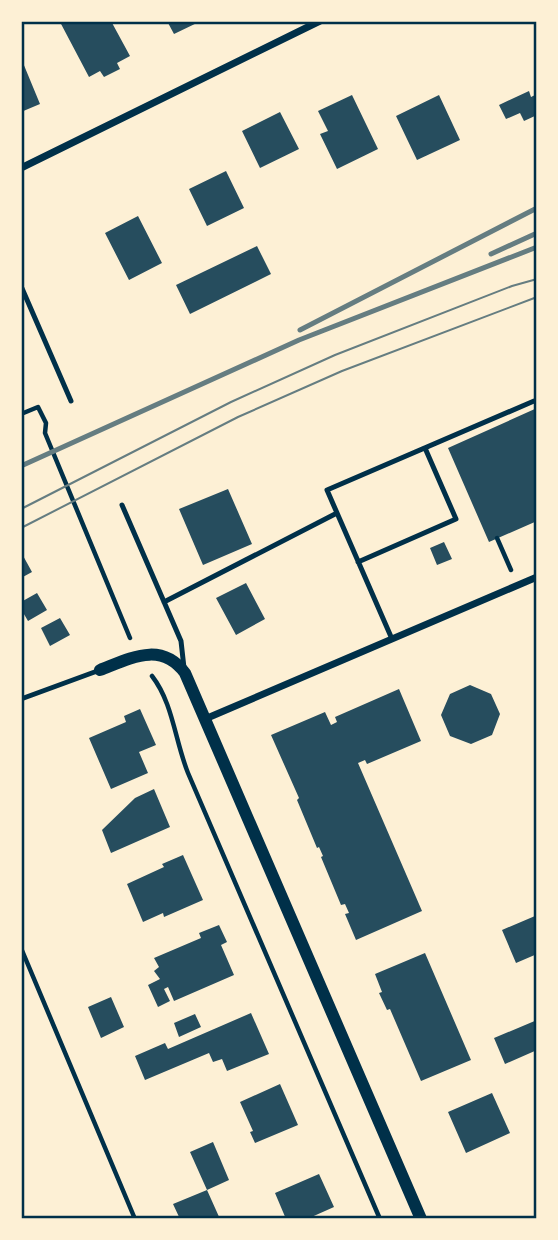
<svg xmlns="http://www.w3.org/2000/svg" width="558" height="1240" font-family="'Exo 2',sans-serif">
  <rect width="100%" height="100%" fill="#fdf0d5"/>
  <path fill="#264d5e" d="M 111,21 L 130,56 L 117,63 L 120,69 L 104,77 L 100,71 L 89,77 L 60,22 Z
    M 167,21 L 201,21 L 174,34 Z
    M 21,58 L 40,104 L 21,112 Z
    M 529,91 L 531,97 L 537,94 L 537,115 L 524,121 L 520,113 L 506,119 L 499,105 Z
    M 352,95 L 378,149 L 337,169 L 320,134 L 328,131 L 318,111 Z
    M 439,95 L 460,140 L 417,160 L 396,116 Z
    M 280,112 L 299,149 L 260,168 L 242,131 Z
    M 226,171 L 244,208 L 207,226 L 189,189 Z
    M 138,216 L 162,263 L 129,280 L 105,233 Z
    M 257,246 L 271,274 L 190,314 L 176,285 Z
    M 537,408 L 537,521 L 489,542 L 448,448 Z
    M 228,489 L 252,544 L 203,565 L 179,509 Z
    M 444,542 L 452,559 L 437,565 L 430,548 Z
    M 21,552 L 32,572 L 21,578 Z
    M 246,583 L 265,619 L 236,635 L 216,598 Z
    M 37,593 L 47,610 L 28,621 L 21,609 L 21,602 Z
    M 60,618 L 70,635 L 50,646 L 41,628 Z
    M 470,685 L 491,694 L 500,714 L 492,735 L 471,744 L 450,736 L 441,715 L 450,694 Z
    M 399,689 L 421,741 L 367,764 L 365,760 L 358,763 L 422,911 L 356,940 L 345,914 L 349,913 L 345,904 L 341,905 L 321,857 L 323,856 L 319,847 L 317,848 L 297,800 L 299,798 L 271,735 L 325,712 L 331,725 L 337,722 L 335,717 Z
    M 140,709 L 156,745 L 139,752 L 148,773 L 111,789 L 89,738 L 126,722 L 124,716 Z
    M 154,789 L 170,827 L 111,853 L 102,830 L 135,798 Z
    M 183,855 L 203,900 L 164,917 L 163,913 L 143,922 L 127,884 L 164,867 L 162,864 Z
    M 535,916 L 537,954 L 516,963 L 502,930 Z
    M 219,925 L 227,942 L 221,945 L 234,975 L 174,1001 L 168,987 L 164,989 L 170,1001 L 158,1007 L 148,985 L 160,979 L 154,971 L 159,967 L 154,958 L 201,938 L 199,933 Z
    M 425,953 L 471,1060 L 421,1081 L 390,1009 L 387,1010 L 379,993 L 382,992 L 375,974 Z
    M 111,997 L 124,1027 L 101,1038 L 88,1007 Z
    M 251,1013 L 269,1054 L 227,1071 L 222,1059 L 213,1062 L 209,1053 L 145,1080 L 135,1056 L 165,1043 L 168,1049 Z
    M 195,1014 L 201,1027 L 179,1037 L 174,1023 Z
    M 537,1020 L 537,1050 L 505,1064 L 494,1038 Z
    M 280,1084 L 298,1125 L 255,1143 L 250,1132 L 253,1131 L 240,1102 Z
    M 492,1093 L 510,1133 L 466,1153 L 448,1112 Z
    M 213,1142 L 229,1180 L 207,1190 L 190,1152 Z
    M 319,1174 L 334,1207 L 307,1219 L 286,1219 L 275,1193 Z
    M 207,1190 L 220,1219 L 180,1219 L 173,1204 Z"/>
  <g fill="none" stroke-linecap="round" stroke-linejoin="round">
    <path stroke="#003049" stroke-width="4.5" d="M 21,414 L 38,407 L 46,423 L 45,433 L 130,638
      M 497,538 L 511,570
      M 152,676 C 173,703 175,741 188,773 L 380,1219
      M 21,948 L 135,1219"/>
    <path stroke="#003049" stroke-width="5" d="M 21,286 L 71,401
      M 122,505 L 181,641 L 184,668
      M 358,562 L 456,519 L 425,448
      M 164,602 L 337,513
      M 392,639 L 327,490 L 534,401
      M 21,699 L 100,670"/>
    <path stroke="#003049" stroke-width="7" d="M 21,168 L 320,21
      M 205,719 L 537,577"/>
    <path stroke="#003049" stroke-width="12" d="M 100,670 C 131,658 161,641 185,673 L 421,1219"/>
    <path stroke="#657d81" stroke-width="2" d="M 21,509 L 231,402 L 335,355 L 512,286 L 537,279
      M 21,528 L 238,417 L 342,371 L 537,297"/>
    <path stroke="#657d81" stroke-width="5" d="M 491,254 L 537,233
      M 300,330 L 537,208
      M 21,466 L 299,340 L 537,247"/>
  </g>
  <rect width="558" height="1240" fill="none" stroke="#fdf0d5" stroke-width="46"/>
  <rect x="23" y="23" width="512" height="1194" fill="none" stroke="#003049" stroke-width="2.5"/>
</svg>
